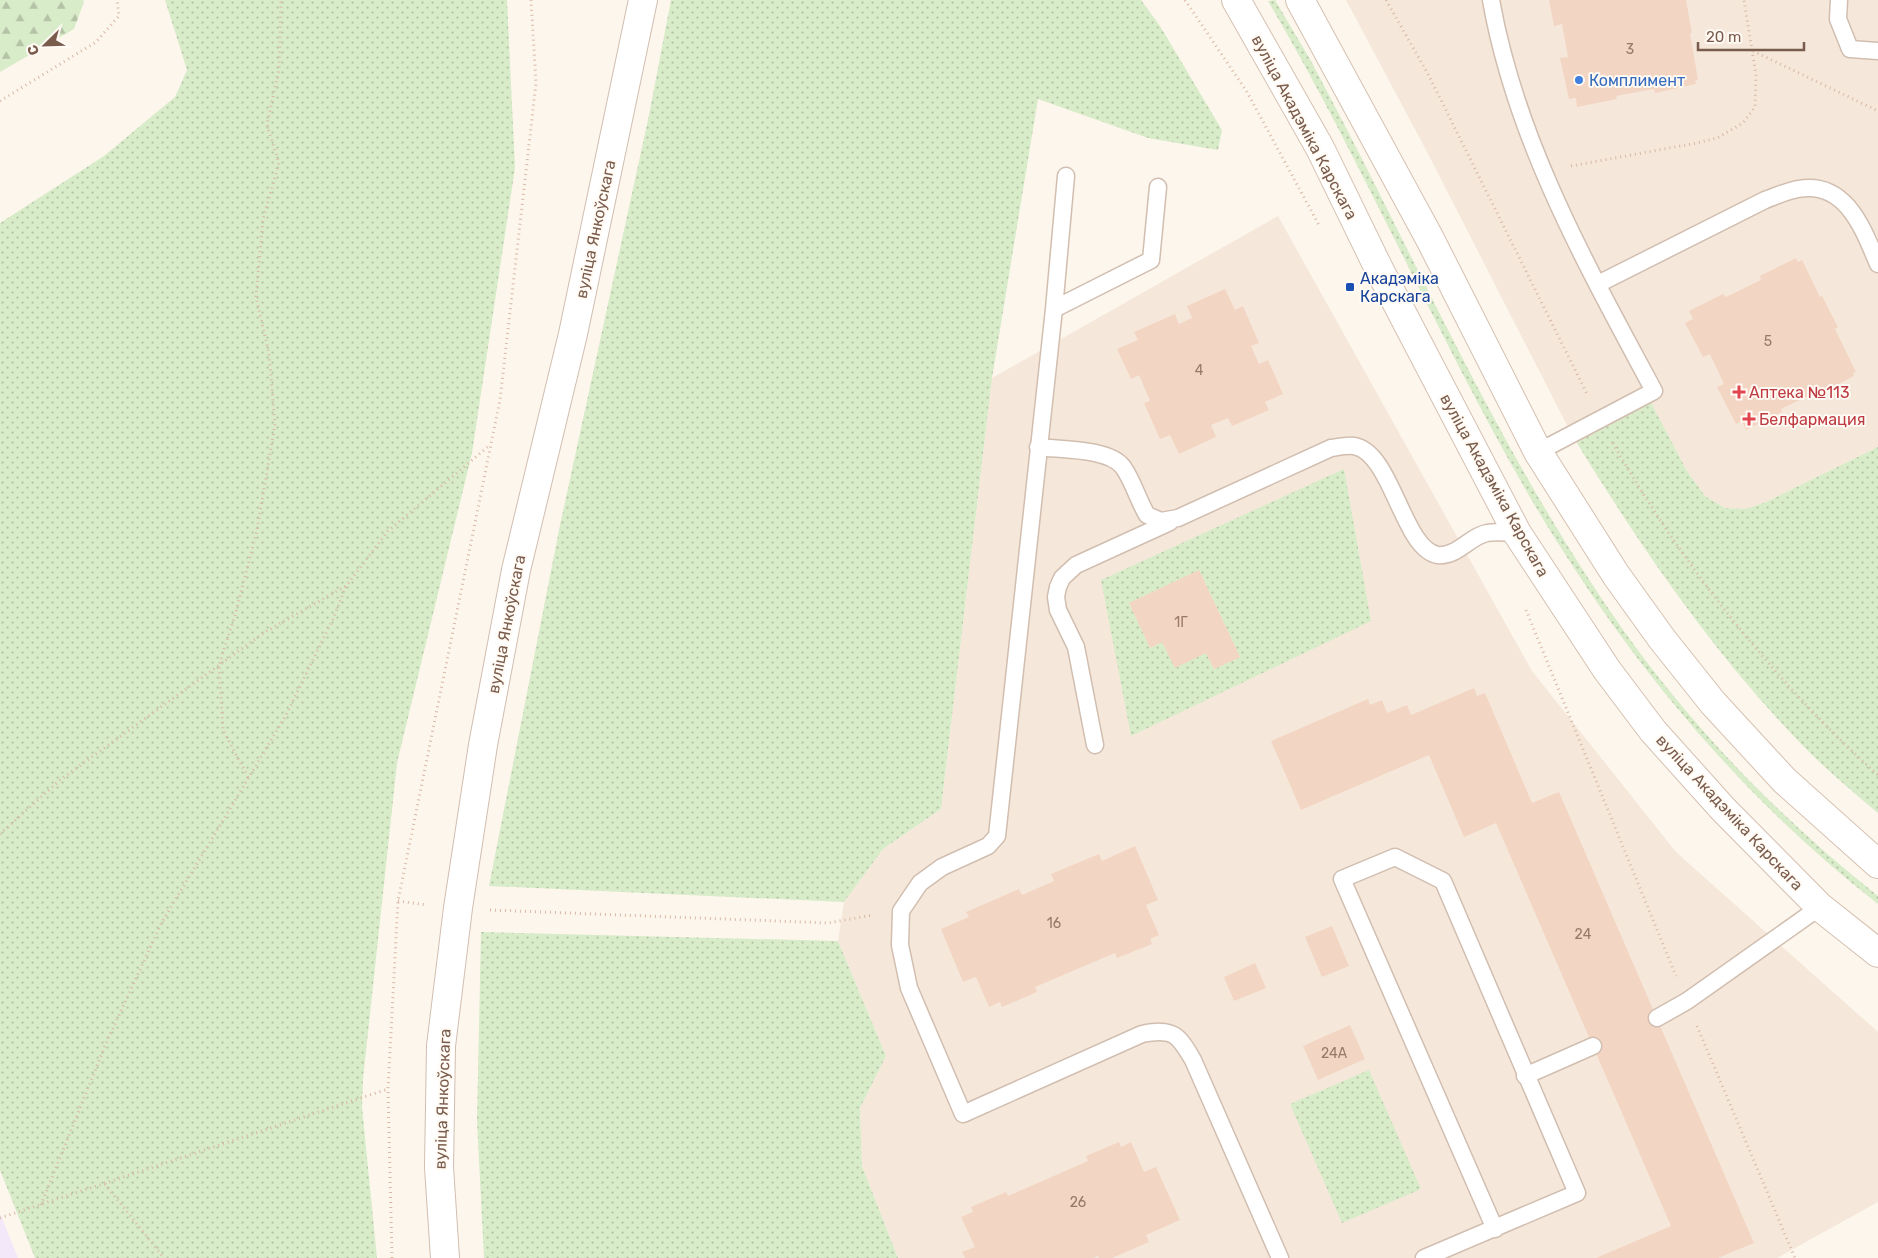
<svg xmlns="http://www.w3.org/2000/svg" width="1878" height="1258" font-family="Rubik,sans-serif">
  <defs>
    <pattern id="green-dots" width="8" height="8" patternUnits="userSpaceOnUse" patternTransform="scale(1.25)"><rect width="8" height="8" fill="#d8ecc9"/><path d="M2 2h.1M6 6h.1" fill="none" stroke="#b4c2a5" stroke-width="1.8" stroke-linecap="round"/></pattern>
    <pattern id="forest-firs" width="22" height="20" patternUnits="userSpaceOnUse" patternTransform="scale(1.25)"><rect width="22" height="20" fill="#d8ecc9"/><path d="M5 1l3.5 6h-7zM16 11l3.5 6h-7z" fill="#b4c2a5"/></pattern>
  </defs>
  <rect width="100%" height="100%" fill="#fdf6ec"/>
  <path fill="#f5e8da" d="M 1346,0 L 1878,0 L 1878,447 L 1766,502 L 1746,509 L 1725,508 L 1705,496 L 1687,471 L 1647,395 L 1572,435 L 1426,150 Z
    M 1278,216 L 1532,671 L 1676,852 L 1878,1032 L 1878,1202 L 1777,1258 L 898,1258 L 862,1166 L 860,1108 L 886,1056 L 838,941 L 844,902 L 883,849 L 941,809 L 992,378 Z"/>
  <path fill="#f3e8fa" d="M 0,1214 L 2,1218 L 18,1258 L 0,1258 Z"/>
  <path fill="url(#green-dots)" fill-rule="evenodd" d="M 165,0 L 507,0 L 515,168 L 472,453 L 397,763 L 363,1079 L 362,1107 L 377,1258 L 35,1258 L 0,1170 L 0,223 L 104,156 L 175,97 L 187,70 Z
    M 671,0 L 1141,0 L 1160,26 L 1222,130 L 1218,150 L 1148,138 L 1038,99 L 992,378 L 941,809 L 883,849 L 844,902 L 489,886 L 560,525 L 649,115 Z
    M 1275,0 L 1311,61 L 1341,118 C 1434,298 1517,485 1637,649 C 1705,741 1788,825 1878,896 L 1878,904 C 1737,794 1625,657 1534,504 C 1438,340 1364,164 1268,1 Z
    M 1647,395 L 1687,471 L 1705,496 L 1725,508 L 1746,509 L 1766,502 L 1878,447 L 1878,813 C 1855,794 1832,774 1810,753 C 1716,658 1641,548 1572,435 Z
    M 1344,469 L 1371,621 L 1131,736 L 1101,580 ZM 1199,570 L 1240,657 L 1214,669 L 1206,653 L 1175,667 L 1162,642 L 1150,648 L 1129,603 Z
    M 481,932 L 838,941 L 886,1056 L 860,1108 L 862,1166 L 898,1258 L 484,1258 L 477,1121 Z
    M 1369,1070 L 1421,1189 L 1342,1223 L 1290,1104 Z"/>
  <path fill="url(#forest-firs)" d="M 0,0 L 83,0 L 84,2 L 74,29 L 0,72 Z"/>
  <path fill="#f3d5c3" d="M 1549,0 L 1686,0 L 1692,33 L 1690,33 L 1698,80 L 1695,81 L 1696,84 L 1655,93 L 1654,89 L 1616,96 L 1617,99 L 1577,107 L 1576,98 L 1569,99 L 1560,58 L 1568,57 L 1562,24 L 1554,26 Z
    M 1796,258 L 1798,262 L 1802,260 L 1820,297 L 1822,296 L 1838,327 L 1835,329 L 1856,372 L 1853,373 L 1854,376 L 1817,395 L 1816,392 L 1781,409 L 1782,412 L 1746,430 L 1742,421 L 1736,424 L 1717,387 L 1724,384 L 1710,354 L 1703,357 L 1685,323 L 1693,319 L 1689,311 L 1723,294 L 1726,297 L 1761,280 L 1760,276 Z
    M 1225,289 L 1235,310 L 1243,306 L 1259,343 L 1251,346 L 1259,364 L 1268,360 L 1283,394 L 1265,402 L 1269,410 L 1232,426 L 1228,418 L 1211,425 L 1216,437 L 1179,454 L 1170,435 L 1160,439 L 1144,403 L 1150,401 L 1139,375 L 1131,379 L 1117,349 L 1138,340 L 1134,332 L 1175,314 L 1179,324 L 1192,318 L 1187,306 Z
    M 1199,570 L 1240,657 L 1214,669 L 1206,653 L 1175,668 L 1162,642 L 1150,648 L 1129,603 Z
    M 1474,688 L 1477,696 L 1485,693 L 1532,803 L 1559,792 L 1754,1243 L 1718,1258 L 1596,1258 L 1671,1226 L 1496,823 L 1464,837 L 1429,755 L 1301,810 L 1271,741 L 1368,699 L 1370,705 L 1382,700 L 1387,713 L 1407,705 L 1411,715 Z
    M 1135,846 L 1158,900 L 1146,905 L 1159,935 L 1150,939 L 1152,944 L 1117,958 L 1115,953 L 1035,987 L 1037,992 L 1002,1007 L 1000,1002 L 989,1007 L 976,977 L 963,982 L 941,929 L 969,917 L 966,912 L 1019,889 L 1022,895 L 1054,881 L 1051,874 L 1099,854 L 1102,861 Z
    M 1332,926 L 1349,966 L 1322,977 L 1305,937 Z
    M 1255,963 L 1266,988 L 1234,1001 L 1224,977 Z
    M 1350,1025 L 1365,1059 L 1318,1080 L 1303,1046 Z
    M 1119,1142 L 1121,1147 L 1131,1142 L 1144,1172 L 1156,1167 L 1180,1220 L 1146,1235 L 1149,1242 L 1112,1258 L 1099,1258 L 1098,1256 L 1093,1258 L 965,1258 L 962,1252 L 975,1247 L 961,1217 L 973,1212 L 971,1207 L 1006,1192 L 1008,1196 L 1088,1161 L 1086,1156 Z"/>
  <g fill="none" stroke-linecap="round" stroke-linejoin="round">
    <defs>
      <path id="service" d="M 1491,0 C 1516,141 1587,266 1654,391 L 1538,452
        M 1839,0 L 1838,19 L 1850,49 L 1878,51
        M 1066,176 L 1054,309 L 997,836 L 988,846 L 942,867 L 920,883 L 901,911 L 900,945 L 909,988 L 963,1114 L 1142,1034 C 1173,1028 1178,1034 1193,1060 L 1280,1258
        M 1598,284 L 1765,200 C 1776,196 1787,191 1798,189 C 1846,180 1863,229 1878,264
        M 1054,309 L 1151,260 L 1158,187
        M 1038,447 C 1060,450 1109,448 1123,467 C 1133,481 1138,500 1147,515 L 1161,521 L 1178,518 L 1331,448 C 1338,447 1347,445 1354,446 C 1392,452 1403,550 1438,555 C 1457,557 1470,536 1487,533 C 1496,531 1508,533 1517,533
        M 1095,745 L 1076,647 L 1058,610 L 1056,597 L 1058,587 L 1062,578 L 1076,565 L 1170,522
        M 1657,1018 L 1687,1001 L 1820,907
        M 1525,1076 L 1593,1046
        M 1424,1258 L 1577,1193 L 1443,881 L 1395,857 L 1342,879 L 1495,1229"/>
      <path id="tertiary" d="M 445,1258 L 439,1167 L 441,1046 L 458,908 L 483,745 L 516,570 L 573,334 L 643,0"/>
      <path id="secondary" d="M 1236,0 L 1320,148 L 1379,269 L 1517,533 L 1607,670 L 1653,731 L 1723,809 L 1820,907 L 1878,953
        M 1300,0 L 1430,239 L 1538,452 L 1616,575 L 1662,639 L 1713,703 L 1785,781 L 1878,864"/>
    </defs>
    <use href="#service" stroke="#d1beb0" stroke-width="19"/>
    <use href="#tertiary" stroke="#d1beb0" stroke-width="30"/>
    <use href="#secondary" stroke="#d6c0b0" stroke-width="30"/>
    <path stroke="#d9b8a5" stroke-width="3" stroke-dasharray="1 4" stroke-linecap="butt" d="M 1185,0 L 1247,92 L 1320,227
      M 1386,0 L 1428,74 L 1588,396
      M 1753,51 L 1878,111
      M 0,101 L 96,42 L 119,16 L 117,0
      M 1571,166 L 1697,143 L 1717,138 L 1743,123 L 1755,107 L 1756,75 L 1744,0
      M 1613,443 C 1680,562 1776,684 1878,775
      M 1526,610 L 1676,976
      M 248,777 L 223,730 L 219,665 L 236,612 L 257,530 L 275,424 L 269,354 L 256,297 L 263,219 L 279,163 L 267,125 L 279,69 L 281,0
      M 0,834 L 60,780 L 265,632 L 346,586
      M 398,901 L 427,905
      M 490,910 L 828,923 L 873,915
      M 1697,1026 L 1795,1258
      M 105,1184 L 164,1258
      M 41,1205 L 107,1041 L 162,922 L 285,717 L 334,617 L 346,586 L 388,531 L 490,445
      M 0,1218 L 388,1089
      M 392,1258 L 388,1089 L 398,901 L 500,400 L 536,83 L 531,0"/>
    <use href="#service" stroke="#fff" stroke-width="16"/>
    <use href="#tertiary" stroke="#fff" stroke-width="28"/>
    <use href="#secondary" stroke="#fff" stroke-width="28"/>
  </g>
  <circle fill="#3f7fe0" stroke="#fffaf3" stroke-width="2" cx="1579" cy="80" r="5"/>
  <rect fill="#1a4fb4" stroke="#fffaf3" stroke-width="2" x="1345" y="282" width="10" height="10" rx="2.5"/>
  <g fill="#e0444e" stroke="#fffaf3" stroke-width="2">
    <path d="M1736.5 384.5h5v5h5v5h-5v5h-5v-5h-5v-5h5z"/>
    <path d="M1746.5 411.5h5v5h5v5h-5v5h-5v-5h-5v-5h5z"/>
  </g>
  <g text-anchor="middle" stroke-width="4" stroke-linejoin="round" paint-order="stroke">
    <g font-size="14" fill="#987a6a">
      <text x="1630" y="54">3</text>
      <text x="1768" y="346">5</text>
      <text x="1199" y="375">4</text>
      <text x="1181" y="627">1Г</text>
      <text x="1054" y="928">16</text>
      <text x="1583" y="939">24</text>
      <text x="1334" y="1058">24А</text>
      <text x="1078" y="1207">26</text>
    </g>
    <g font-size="16" fill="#366cbe" stroke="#fffaf3" text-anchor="start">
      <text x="1589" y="86">Комплимент</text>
    </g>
    <g font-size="16" fill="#7a5c4d" stroke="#fffaf3">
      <text transform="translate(1305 127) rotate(62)" y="6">вуліца Акадэміка Карскага</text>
      <text transform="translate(595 229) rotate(-78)" y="6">вуліца Янкоўскага</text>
      <text transform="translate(1495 485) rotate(61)" y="6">вуліца Акадэміка Карскага</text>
      <text transform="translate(506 624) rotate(-79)" y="6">вуліца Янкоўскага</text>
      <text transform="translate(1730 812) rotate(47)" y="6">вуліца Акадэміка Карскага</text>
      <text transform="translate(442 1099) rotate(-88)" y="6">вуліца Янкоўскага</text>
    </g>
    <g font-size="16" fill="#164399" stroke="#fffaf3" text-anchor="start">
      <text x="1360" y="284">Акадэміка<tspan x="1360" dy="18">Карскага</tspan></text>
    </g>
    <g font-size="16" fill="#be3a42" stroke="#fffaf3" text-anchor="start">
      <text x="1749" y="398">Аптека №113</text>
      <text x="1759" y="425">Белфармация</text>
    </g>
  </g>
  <g transform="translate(45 45) rotate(247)" stroke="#fffaf3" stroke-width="4" paint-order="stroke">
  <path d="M0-4L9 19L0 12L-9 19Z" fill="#7a5c4d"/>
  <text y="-8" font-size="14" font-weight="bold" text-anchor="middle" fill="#7a5c4d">С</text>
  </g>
  <path d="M1698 42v8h106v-8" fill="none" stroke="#7a5c4d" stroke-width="2.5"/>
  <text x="1706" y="42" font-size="15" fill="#7a5c4d" stroke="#fffaf3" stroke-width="4" paint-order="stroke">20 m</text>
</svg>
